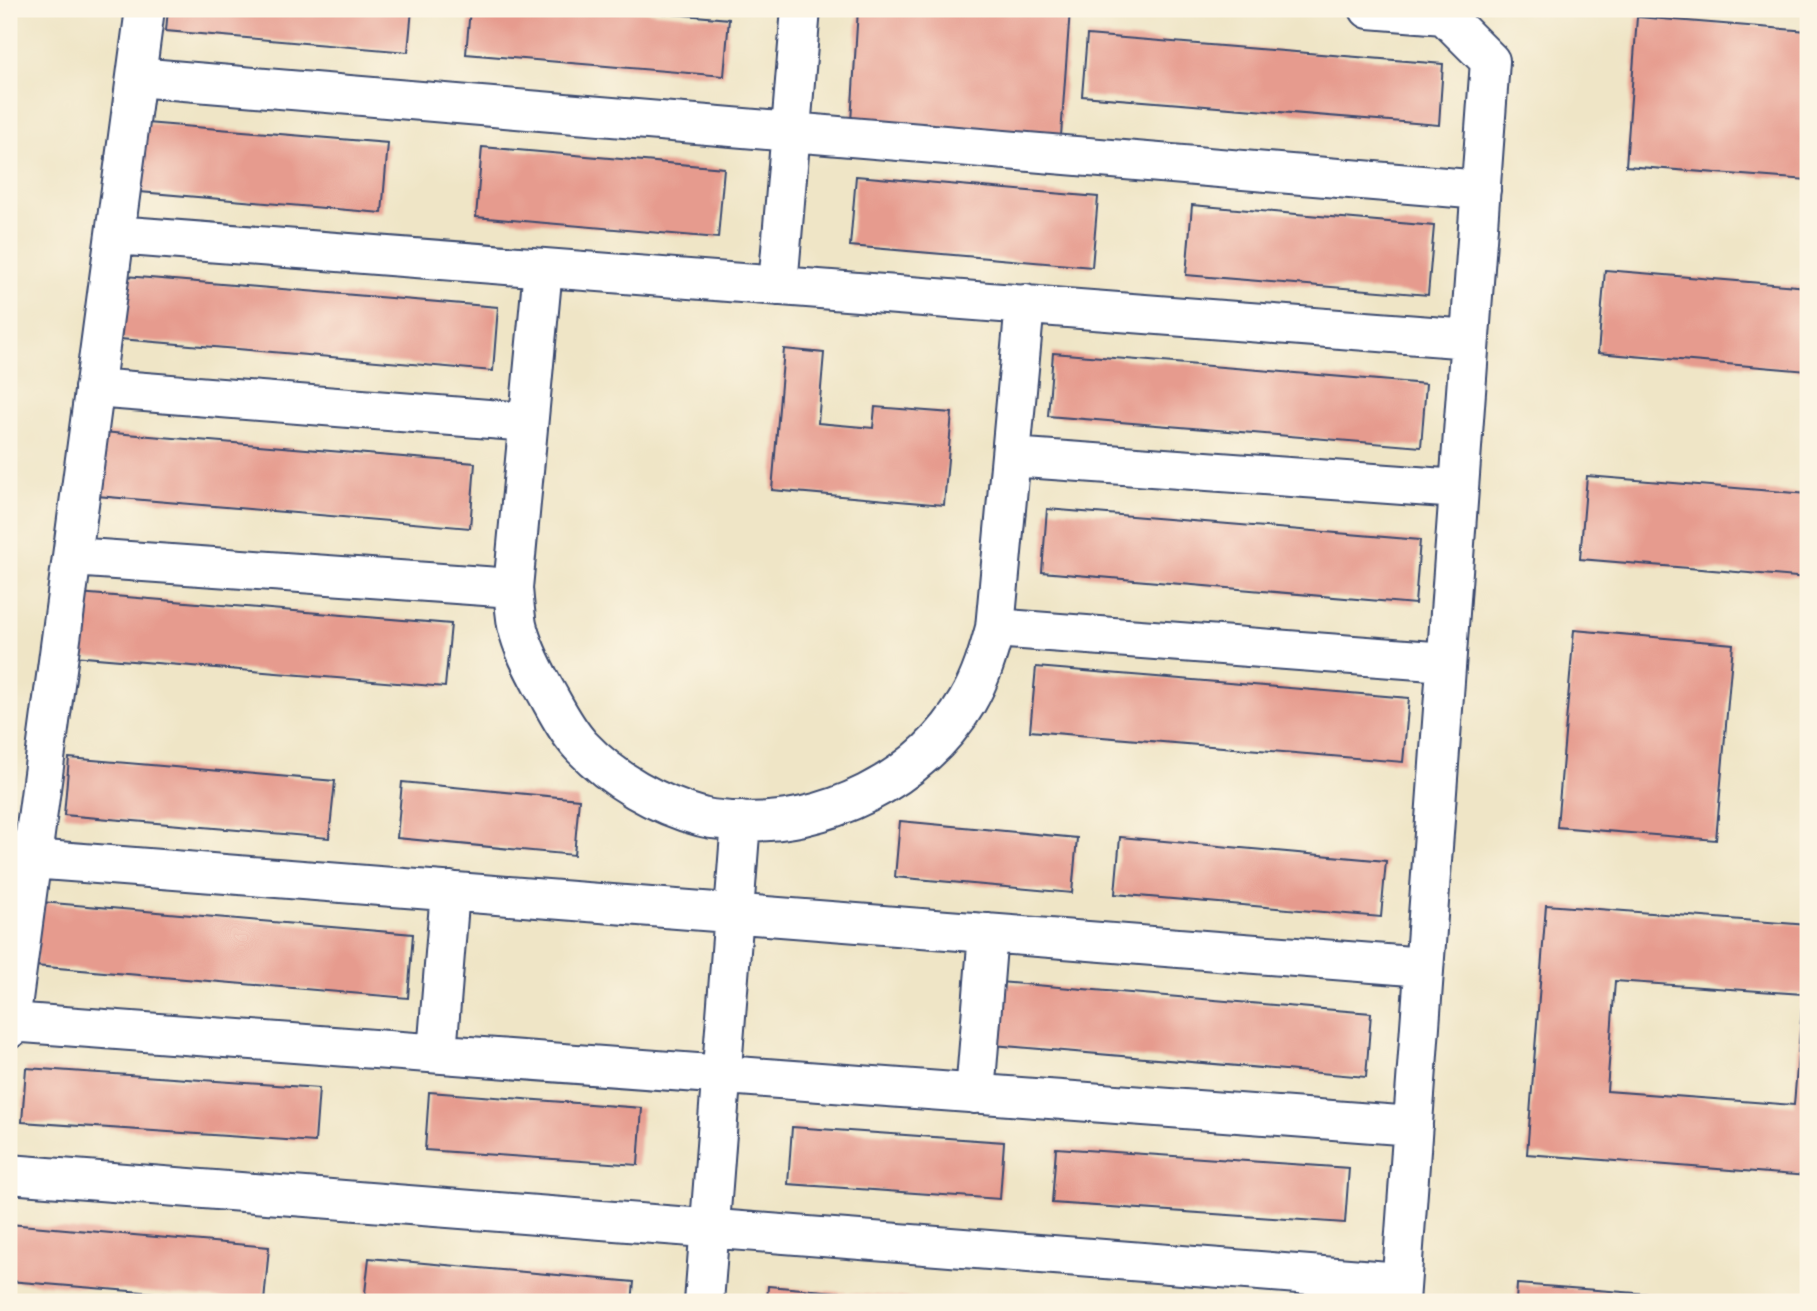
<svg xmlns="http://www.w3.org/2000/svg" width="1817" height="1311" font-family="Caveat,sans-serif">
  <rect width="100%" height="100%" fill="#fcf5e5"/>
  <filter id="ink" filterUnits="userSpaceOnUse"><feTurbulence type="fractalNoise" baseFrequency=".0143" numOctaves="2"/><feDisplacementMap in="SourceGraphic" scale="14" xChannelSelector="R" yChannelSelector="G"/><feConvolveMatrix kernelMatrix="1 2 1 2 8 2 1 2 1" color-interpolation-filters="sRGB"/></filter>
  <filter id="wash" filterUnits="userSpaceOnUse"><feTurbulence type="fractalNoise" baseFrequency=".00686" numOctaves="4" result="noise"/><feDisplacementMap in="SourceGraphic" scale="28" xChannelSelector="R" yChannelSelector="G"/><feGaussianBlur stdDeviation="1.57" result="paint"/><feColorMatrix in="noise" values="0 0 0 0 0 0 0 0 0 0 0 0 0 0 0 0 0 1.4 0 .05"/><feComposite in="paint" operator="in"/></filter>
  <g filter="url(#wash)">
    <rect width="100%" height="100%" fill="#efe5c6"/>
    <g id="blocks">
      <path fill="#e69b8e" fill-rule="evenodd" d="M 168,9 L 412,9 L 408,52 L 166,31 Z
        M 470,9 L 615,9 L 729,19 L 724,76 L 466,54 Z
        M 858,9 L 1070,9 L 1061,136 L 851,122 Z
        M 1637,17 L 1808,31 L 1808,180 L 1626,166 Z
        M 1087,35 L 1443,64 L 1439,125 L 1082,96 Z
        M 146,123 L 388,143 L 382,213 L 140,192 Z
        M 482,147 L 724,168 L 718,238 L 476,217 Z
        M 856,176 L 1098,197 L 1092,267 L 850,246 Z
        M 1192,205 L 1434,226 L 1428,295 L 1186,275 Z
        M 1605,270 L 1808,287 L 1808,371 L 1598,353 Z
        M 125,276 L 498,307 L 493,371 L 120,339 Z
        M 784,349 L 824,353 L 818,423 L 873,428 L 875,407 L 952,413 L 944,505 L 772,490 Z
        M 1053,353 L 1426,384 L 1421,447 L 1048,416 Z
        M 102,432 L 475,463 L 470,528 L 97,496 Z
        M 1587,476 L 1808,494 L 1808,578 L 1580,559 Z
        M 1047,509 L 1420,540 L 1415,604 L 1042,572 Z
        M 78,593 L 451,624 L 445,687 L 73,656 Z
        M 1574,630 L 1733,644 L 1716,840 L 1557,827 Z
        M 1036,667 L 1409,698 L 1403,762 L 1030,731 Z
        M 69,758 L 335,781 L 329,838 L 64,815 Z
        M 402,782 L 579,799 L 574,855 L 397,838 Z
        M 900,821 L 1077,838 L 1072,893 L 895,877 Z
        M 1120,837 L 1386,861 L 1381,917 L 1115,894 Z
        M 41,902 L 413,934 L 408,998 L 35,966 Z
        M 1546,905 L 1808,925 L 1808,1176 L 1527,1154 ZM 1615,981 L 1803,994 L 1794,1105 L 1607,1091 Z
        M 999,982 L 1371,1013 L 1366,1077 L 993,1045 Z
        M 26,1068 L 319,1088 L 315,1142 L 22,1122 Z
        M 429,1092 L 642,1108 L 638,1165 L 425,1150 Z
        M 792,1127 L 1004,1142 L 1000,1199 L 788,1184 Z
        M 1056,1148 L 1349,1168 L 1345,1223 L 1052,1203 Z
        M 9,1224 L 269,1247 L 264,1302 L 9,1281 Z
        M 369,1258 L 634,1282 L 632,1302 L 364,1302 Z
        M 1517,1284 L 1729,1300 L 1729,1302 L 1516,1302 Z
        M 768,1286 L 927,1300 L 926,1302 L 767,1302 Z"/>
    </g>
  </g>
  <g filter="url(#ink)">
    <use href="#blocks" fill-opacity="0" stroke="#3b4a6e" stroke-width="2"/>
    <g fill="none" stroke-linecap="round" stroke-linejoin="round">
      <defs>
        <path id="minor" d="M 1369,9 L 1444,15 L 1490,61 L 1400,1302
          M 136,77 L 1481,190
          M 115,235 L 1470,339
          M 543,268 L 513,588 C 514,600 515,613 517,625 C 522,647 533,668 544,688 C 555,707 566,730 581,746 C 613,780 657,805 702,817 C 712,820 724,820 734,821 C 824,828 921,780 967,702 C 981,678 988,654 995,628 L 1025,304
          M 778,286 L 801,9
          M 94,388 L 528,422
          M 1011,457 L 1459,489
          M 72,557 L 513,588
          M 995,628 L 1446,662
          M 32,859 L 1424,967
          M 10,1022 L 1413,1126
          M 9,1029 L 145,9
          M 437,1053 L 450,891
          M 975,1094 L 988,933
          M 9,1174 L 1401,1282
          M 704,1302 L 741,821"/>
      </defs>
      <use href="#minor" stroke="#3b4a6e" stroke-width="42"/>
      <use href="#minor" stroke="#fff" stroke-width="38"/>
    </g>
  </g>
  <rect width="1817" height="1311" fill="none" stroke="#fcf5e5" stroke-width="35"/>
</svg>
